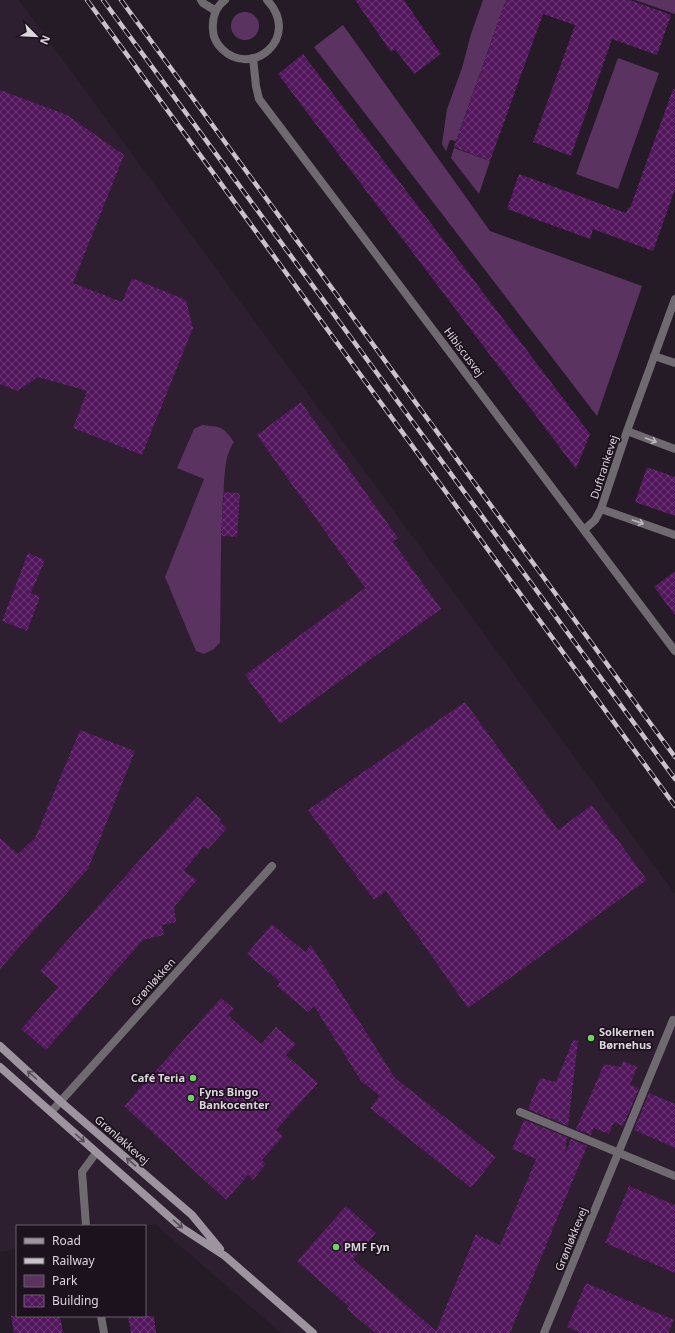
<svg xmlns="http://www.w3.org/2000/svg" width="675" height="1333" font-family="'Noto Sans',sans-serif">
  <defs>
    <pattern id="building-cross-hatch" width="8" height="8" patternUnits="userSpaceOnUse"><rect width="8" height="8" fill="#53175d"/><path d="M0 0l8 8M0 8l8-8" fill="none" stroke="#6b3874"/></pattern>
  </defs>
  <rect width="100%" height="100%" fill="#251b27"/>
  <path fill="#2d1e30" d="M 0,0 L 19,0 L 675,894 L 675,1333 L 281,1333 L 155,1224 L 145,1226 L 17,1226 L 17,1249 L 0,1252 Z"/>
  <path fill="#5a3361" d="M 483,0 L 506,0 L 456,141 L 450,140 L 446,151 L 442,144 L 447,109 L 462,68 L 471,34 Z
    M 635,0 L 675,0 L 675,14 Z
    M231 26a14 14 0 1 1 28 0a14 14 0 1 1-28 0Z
    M 343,25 L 490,231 L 642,286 L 597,416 L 314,47 Z
    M 618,58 L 659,73 L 618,189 L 576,174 Z
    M 454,148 L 490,161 L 479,194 L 451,158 Z
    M 202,425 C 221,427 223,426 234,442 C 223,458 225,480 223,499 C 220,546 221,594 220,642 L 214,649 L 204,654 L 196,651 L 165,577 L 204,479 L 177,468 L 194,429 Z"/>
  <path fill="url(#building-cross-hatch)" d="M 355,0 L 404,0 L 441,54 L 414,74 L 395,49 L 391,52 Z
    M 506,0 L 630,0 L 671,15 L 657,55 L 612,39 L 571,156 L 533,142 L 575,25 L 543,14 L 490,161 L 454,147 Z
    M 303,54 L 590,434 L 576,469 L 278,74 Z
    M 673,89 L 675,89 L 675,189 L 653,251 L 593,229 L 590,239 L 507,209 L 519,174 L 626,213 L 628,207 L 630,208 Z
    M 0,90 L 67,115 L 124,155 L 73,283 L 122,302 L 132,278 L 186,300 L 193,328 L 142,455 L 73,428 L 87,391 L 38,377 L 17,391 L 0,384 Z
    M 301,402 L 398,538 L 393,542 L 441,609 L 280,724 L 245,675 L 365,588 L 257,435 Z
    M 647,467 L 675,477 L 675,516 L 635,502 Z
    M 224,492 L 240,493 L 237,537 L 221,536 Z
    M 28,553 L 45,560 L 31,593 L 40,597 L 27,631 L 2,621 Z
    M 675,571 L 675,615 L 654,587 Z
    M 465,702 L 558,830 L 592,805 L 647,880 L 468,1008 L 386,891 L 374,900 L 308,810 Z
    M 80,730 L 135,751 L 88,869 L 0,969 L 0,838 L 18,854 L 35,838 Z
    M 197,796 L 221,819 L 219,821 L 227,828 L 208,849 L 204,846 L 184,871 L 197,880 L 174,907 L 176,922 L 162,925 L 164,935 L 143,940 L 46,1050 L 21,1029 L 58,987 L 40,971 Z
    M 272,924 L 305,952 L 311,945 L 395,1078 L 496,1157 L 471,1188 L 370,1108 L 380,1096 L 361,1081 L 314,1006 L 308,1012 L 277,986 L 280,982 L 247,954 Z
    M 221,998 L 234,1009 L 228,1015 L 261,1044 L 276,1027 L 296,1044 L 286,1055 L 318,1083 L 276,1130 L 283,1136 L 262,1160 L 266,1164 L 253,1180 L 248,1175 L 226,1200 L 124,1106 Z
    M 573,1040 L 578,1041 L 568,1126 L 528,1109 L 540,1078 L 556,1082 Z
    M 623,1061 L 637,1067 L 630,1085 L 639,1088 L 623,1126 L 614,1122 L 609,1134 L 594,1128 L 591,1135 L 576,1129 L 604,1064 L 621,1067 Z
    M 649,1093 L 675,1104 L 675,1148 L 634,1130 Z
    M 524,1120 L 567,1137 L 565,1154 L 571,1139 L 587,1146 L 510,1333 L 375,1333 L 347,1309 L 349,1307 L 297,1261 L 346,1206 L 376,1233 L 353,1259 L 436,1331 L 476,1234 L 500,1245 L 536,1159 L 512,1149 Z
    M 629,1186 L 675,1205 L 675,1273 L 605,1243 Z
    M 586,1283 L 674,1320 L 668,1333 L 581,1333 L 567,1327 Z
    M 11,1316 L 60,1316 L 63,1333 L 14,1333 Z
    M 128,1316 L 154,1316 L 156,1333 L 131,1333 Z"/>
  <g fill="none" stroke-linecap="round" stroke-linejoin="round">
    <path stroke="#6f6970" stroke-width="8" d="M 201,0 L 203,3 L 216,11
      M 225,0 C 215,7 212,19 213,30 C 213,38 217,44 222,49 C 252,79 302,37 267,0
      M 253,58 L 256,86 L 259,99 L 675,651
      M 654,356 L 675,363
      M 627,431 L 675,449
      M 601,509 L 675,535
      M 584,530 L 595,520 L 601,509 L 627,431 L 675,299
      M 51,1112 L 272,866
      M 520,1112 L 675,1176
      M 86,1226 L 82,1172 L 96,1153
      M 101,1316 L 104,1333
      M 544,1333 L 673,1020"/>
    <path stroke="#9d949f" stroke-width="8" d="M 0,1046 L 61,1102 L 192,1215 L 220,1249
      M 0,1067 L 182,1228 L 225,1256 L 313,1333"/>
    <defs>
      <path id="rail" d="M 87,0 L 675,806
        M 103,0 L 675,779
        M 121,0 L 675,757"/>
    </defs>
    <use href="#rail" stroke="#cac2cb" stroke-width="4.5"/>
    <use href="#rail" stroke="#1c121d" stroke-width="3" stroke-dasharray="9" stroke-linecap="butt"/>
  </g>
  <defs><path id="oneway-shaft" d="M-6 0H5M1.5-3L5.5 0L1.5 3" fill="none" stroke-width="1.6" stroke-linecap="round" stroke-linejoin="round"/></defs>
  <g stroke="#bcb5bd">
    <use href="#oneway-shaft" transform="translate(651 440) rotate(20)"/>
    <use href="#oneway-shaft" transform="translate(638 522) rotate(19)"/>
  </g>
  <g stroke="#564c58">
    <use href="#oneway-shaft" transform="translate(32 1075) rotate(-138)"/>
    <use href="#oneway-shaft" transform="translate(80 1138) rotate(42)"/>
    <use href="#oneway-shaft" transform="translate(131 1162) rotate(-139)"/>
    <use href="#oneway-shaft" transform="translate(178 1224) rotate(41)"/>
  </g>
  <g fill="#6dd361" stroke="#1c121d" stroke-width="1.5">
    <circle cx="591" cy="1038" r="4"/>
    <circle cx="193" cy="1078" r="4"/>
    <circle cx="191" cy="1098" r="4"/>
    <circle cx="336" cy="1247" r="4"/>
  </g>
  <g text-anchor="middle" stroke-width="3.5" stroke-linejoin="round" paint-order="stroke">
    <g font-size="11" fill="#ddd5de" stroke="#1c121d">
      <text transform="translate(464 352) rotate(53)" y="4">Hibiscusvej</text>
      <text transform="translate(604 467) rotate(-72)" y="4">Duftrankevej</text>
      <text transform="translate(153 982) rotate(-48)" y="4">Grønløkken</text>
      <text transform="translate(122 1140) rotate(41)" y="4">Grønløkkevej</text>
      <text transform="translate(571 1239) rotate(-68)" y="4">Grønløkkevej</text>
    </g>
    <g font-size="11" font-weight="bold" fill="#ddd5de" stroke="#1c121d" text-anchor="start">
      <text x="599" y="1036">Solkernen<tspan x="599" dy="13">Børnehus</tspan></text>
      <text x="185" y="1082" text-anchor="end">Café Teria</text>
      <text x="199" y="1096">Fyns Bingo<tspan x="199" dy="13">Bankocenter</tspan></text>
      <text x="344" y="1251">PMF Fyn</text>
    </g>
  </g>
  <rect x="16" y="1225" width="130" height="92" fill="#1c121d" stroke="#69606a"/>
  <rect x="24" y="1238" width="20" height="6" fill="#9d949f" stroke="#69606a"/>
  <text x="52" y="1245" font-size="12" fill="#ddd5de">Road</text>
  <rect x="24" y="1258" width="20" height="6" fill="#cac2cb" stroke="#69606a"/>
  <text x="52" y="1265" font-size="12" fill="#ddd5de">Railway</text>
  <rect x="24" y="1275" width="20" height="12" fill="#5a3361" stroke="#69606a"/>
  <text x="52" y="1285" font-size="12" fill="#ddd5de">Park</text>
  <rect x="24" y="1295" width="20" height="12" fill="url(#building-cross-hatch)" stroke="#69606a"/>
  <text x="52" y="1305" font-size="12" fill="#ddd5de">Building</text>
  <g transform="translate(36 36) rotate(114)" stroke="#1c121d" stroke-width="3" paint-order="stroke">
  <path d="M0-3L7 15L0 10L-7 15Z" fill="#ddd5de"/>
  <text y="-6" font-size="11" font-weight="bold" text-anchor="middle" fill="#ddd5de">N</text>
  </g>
</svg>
